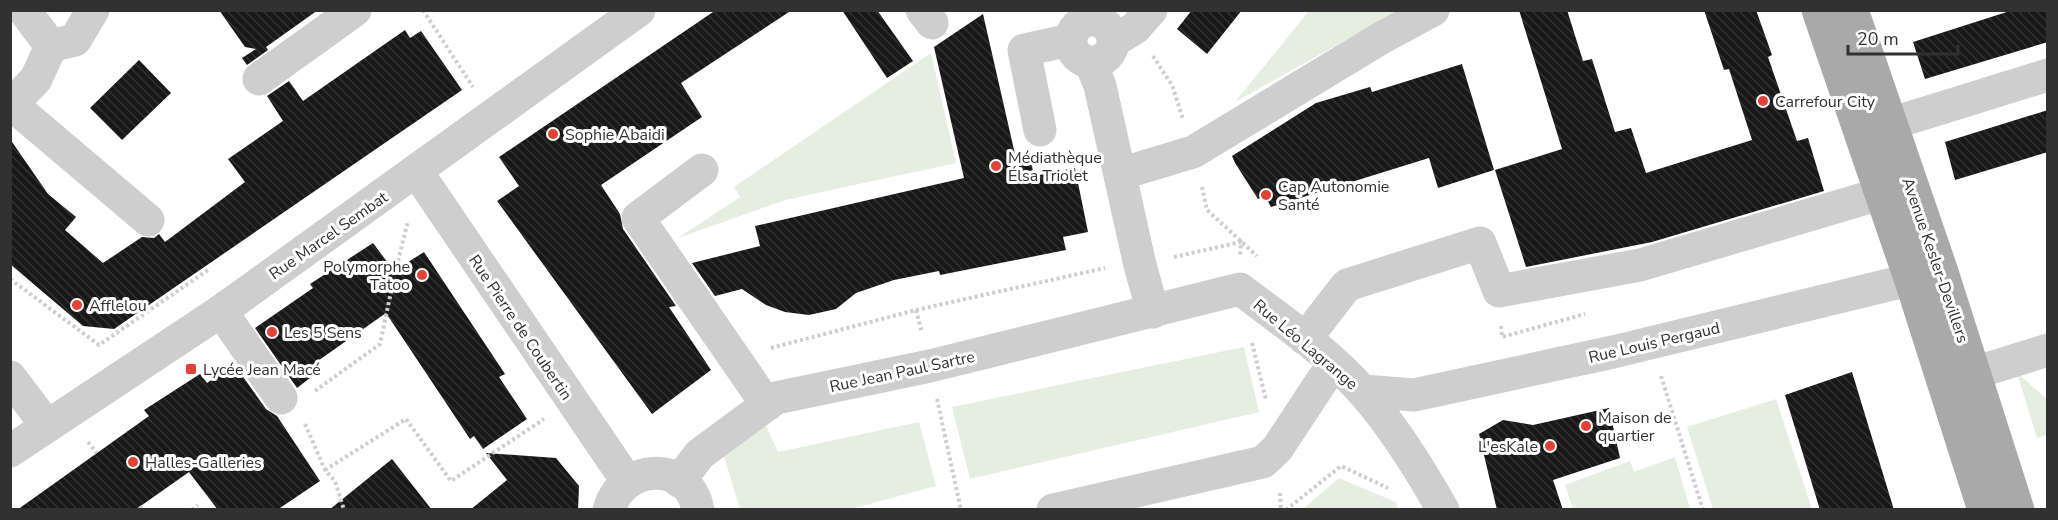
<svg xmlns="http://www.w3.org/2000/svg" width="2058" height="520" font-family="'Nunito Sans',sans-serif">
  <defs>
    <pattern id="building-back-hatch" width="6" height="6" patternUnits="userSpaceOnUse" patternTransform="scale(1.5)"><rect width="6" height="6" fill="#181818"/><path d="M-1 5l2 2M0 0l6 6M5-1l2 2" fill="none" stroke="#313131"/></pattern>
  </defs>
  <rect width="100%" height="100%" fill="#fff"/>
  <path fill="#e5eee0" d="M 1309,11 L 1398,11 L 1235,102 Z
    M 931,53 L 956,163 L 785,200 L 678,238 L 740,197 L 734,187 Z
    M 1244,347 L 1259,412 L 970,479 L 952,407 Z
    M 2017,373 L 2047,399 L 2047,435 L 2037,438 Z
    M 1776,399 L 1812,509 L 1713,509 L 1687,427 Z
    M 764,421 L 778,452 L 919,422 L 936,486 L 851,509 L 740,509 L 723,453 Z
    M 1675,457 L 1690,509 L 1573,509 L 1565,485 L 1630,461 L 1634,472 Z
    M 1339,478 L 1396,502 L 1398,509 L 1303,509 Z"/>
  <path fill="url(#building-back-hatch)" d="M 219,10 L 318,10 L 266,47 L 268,50 L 247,65 L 242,58 L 256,49 L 245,47 Z
    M 716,10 L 792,10 L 681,83 L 702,117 L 601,185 L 620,214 L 623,229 L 676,306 L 669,307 L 711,370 L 652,414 L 497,201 L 519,186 L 499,157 Z
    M 842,10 L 877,10 L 913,61 L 887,78 Z
    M 1192,10 L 1242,10 L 1207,54 L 1177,29 Z
    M 1519,10 L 1567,10 L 1583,61 L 1592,59 L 1615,132 L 1631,128 L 1646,173 L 1752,140 L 1729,69 L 1724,70 L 1704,10 L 1756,10 L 1772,55 L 1768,57 L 1797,141 L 1808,138 L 1824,191 L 1652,242 L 1526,267 L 1495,170 L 1562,149 Z
    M 2013,10 L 2048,10 L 2048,42 L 1925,79 L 1913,42 Z
    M 983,14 L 1017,163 L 1031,161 L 1034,176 L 1075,168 L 1088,232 L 1063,237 L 1066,250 L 940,275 L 939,271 L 894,280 L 856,293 L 836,309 L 809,315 L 785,312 L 766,305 L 742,289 L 715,296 L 692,263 L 760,246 L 755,226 L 964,178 L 934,47 Z
    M 405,30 L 410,38 L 421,31 L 462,90 L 114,329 L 83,326 L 10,264 L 10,139 L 48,194 L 76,217 L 65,230 L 103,263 L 142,237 L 154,238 L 159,234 L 165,242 L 245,182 L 228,159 L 283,121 L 267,96 L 289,81 L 303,101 Z
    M 139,60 L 171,93 L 122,140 L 90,108 Z
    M 1462,64 L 1494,170 L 1438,188 L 1429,158 L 1271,207 L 1265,196 L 1258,199 L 1235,163 L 1232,156 L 1316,103 L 1370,87 L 1372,92 Z
    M 2048,110 L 2048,152 L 1955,180 L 1945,142 Z
    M 373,243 L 394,271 L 424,252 L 505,374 L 499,377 L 527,419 L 483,449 L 474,436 L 470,439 L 386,313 L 305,370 L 310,378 L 297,388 L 255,328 L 313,288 L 310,284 Z
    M 234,364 L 266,409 L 277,416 L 320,481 L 277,510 L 218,510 L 189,472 L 135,510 L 17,510 L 149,416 L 144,410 L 200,374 L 207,383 Z
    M 1852,372 L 1894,510 L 1820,510 L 1785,395 Z
    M 1609,408 L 1620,458 L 1553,480 L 1563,510 L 1497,510 L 1479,434 L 1503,420 L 1533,425 Z
    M 486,453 L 556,458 L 579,486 L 578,510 L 470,510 L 507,480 Z
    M 392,459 L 432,510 L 329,510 Z"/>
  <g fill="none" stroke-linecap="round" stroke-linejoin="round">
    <path stroke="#cecece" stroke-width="4" stroke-dasharray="3 3" stroke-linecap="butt" d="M 423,10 L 473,87
      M 1153,56 L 1172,85 L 1183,119
      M 1202,187 L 1207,210 L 1257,256
      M 1174,257 L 1241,242 L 1240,256
      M 398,261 L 408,221
      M 10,279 L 99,345 L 208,270
      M 916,310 L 922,333
      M 1501,326 L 1502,337 L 1585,314
      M 1252,343 L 1266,400
      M 771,348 L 916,310 L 1105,268
      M 1661,376 L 1703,510
      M 315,391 L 380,344 L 391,292
      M 937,399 L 961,510
      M 305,424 L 325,470 L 335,481 L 344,510
      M 88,442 L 97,453
      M 325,470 L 406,419 L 451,481 L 544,419
      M 1280,493 L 1281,510
      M 140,506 L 143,510
      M 192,510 L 198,505
      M 1286,510 L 1341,466 L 1388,488"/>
    <path stroke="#cecece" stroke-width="33" d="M 922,10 L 932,23
      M1071 41a21 21 0 1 1 42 0a21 21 0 1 1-42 0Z
      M 1114,41 L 1135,28 L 1151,10
      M 51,46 L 75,40 L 93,10
      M 1091,63 L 1100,86 L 1140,265 L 1153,312
      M 259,79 L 355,10
      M 10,103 L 148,220
      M 12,104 L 36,79 L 51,46 L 24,10
      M 1890,124 L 2048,75
      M 1040,130 L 1024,50 L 1070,40
      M 702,170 L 638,218 L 767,405
      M 417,172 L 627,481
      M 1120,174 L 1193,152 L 1383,37 L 1433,10
      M 221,311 L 281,398
      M 1305,339 L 1347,285 L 1480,243 L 1499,291 L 1640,265 L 1880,194
      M 1974,373 L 2048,350
      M 10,377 L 47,426
      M 1363,391 L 1414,395 L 1613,352 L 1938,273
      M 10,451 L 221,311 L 639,10
      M 679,481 L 700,454 L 776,398 L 930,366 L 1240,289 C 1282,321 1328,352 1363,392 C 1394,427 1420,469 1443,510
      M 609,510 C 622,463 689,459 698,510
      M 1053,510 L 1263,462 L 1277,449 L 1333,364"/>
    <path stroke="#a9a9a9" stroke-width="33" d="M 1818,10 L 1911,281 L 1984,510
      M 1852,10 L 1942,272 L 2018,510"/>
  </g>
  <g fill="#e53f36" stroke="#fff" stroke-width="2">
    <circle cx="1763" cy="101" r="6"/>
    <circle cx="553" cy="134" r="6"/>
    <circle cx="996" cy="166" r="6"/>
    <circle cx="1266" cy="195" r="6"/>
    <circle cx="422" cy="275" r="6"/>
    <circle cx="77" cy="305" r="6"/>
    <circle cx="272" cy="332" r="6"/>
    <rect x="185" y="363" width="12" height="12" rx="3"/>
    <circle cx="1586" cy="426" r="6"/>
    <circle cx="1550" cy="446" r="6"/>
    <circle cx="133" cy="462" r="6"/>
  </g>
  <g text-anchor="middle" stroke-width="6" stroke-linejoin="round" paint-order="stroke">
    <g font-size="16" fill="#313131" stroke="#fff" text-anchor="start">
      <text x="1775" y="107">Carrefour City</text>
      <text x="565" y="140">Sophie Abaidi</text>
      <text x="1008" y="163">Médiathèque<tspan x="1008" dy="18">Élsa Triolet</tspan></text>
      <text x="1278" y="192">Cap Autonomie<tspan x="1278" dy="18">Santé</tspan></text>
      <text x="410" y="272" text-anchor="end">Polymorphe<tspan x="410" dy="18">Tatoo</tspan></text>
      <text x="89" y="311">Afflelou</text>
      <text x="284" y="338">Les 5 Sens</text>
      <text x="203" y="375">Lycée Jean Macé</text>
      <text x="1598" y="423">Maison de<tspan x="1598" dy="18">quartier</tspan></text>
      <text x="1538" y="452" text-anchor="end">L'esKale</text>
      <text x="145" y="468">Halles-Galleries</text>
    </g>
    <g font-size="16" fill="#313131" stroke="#fff">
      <text transform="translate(328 235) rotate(-35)" y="6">Rue Marcel Sembat</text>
      <text transform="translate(1936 260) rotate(71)" y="6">Avenue Kesler-Devillers</text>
      <text transform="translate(521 327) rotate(56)" y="6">Rue Pierre de Coubertin</text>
      <text transform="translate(1654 342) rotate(-13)" y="6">Rue Louis Pergaud</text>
      <text transform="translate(1306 344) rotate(40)" y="6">Rue Léo Lagrange</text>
      <text transform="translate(902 371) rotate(-12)" y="6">Rue Jean Paul Sartre</text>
    </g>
  </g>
  <rect width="2058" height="520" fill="none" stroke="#313131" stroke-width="24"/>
  <path d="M1848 45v9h110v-9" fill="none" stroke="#313131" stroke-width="3"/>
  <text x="1857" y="45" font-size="18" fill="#313131" stroke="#ffffff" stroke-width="4.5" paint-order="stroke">20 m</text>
</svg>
